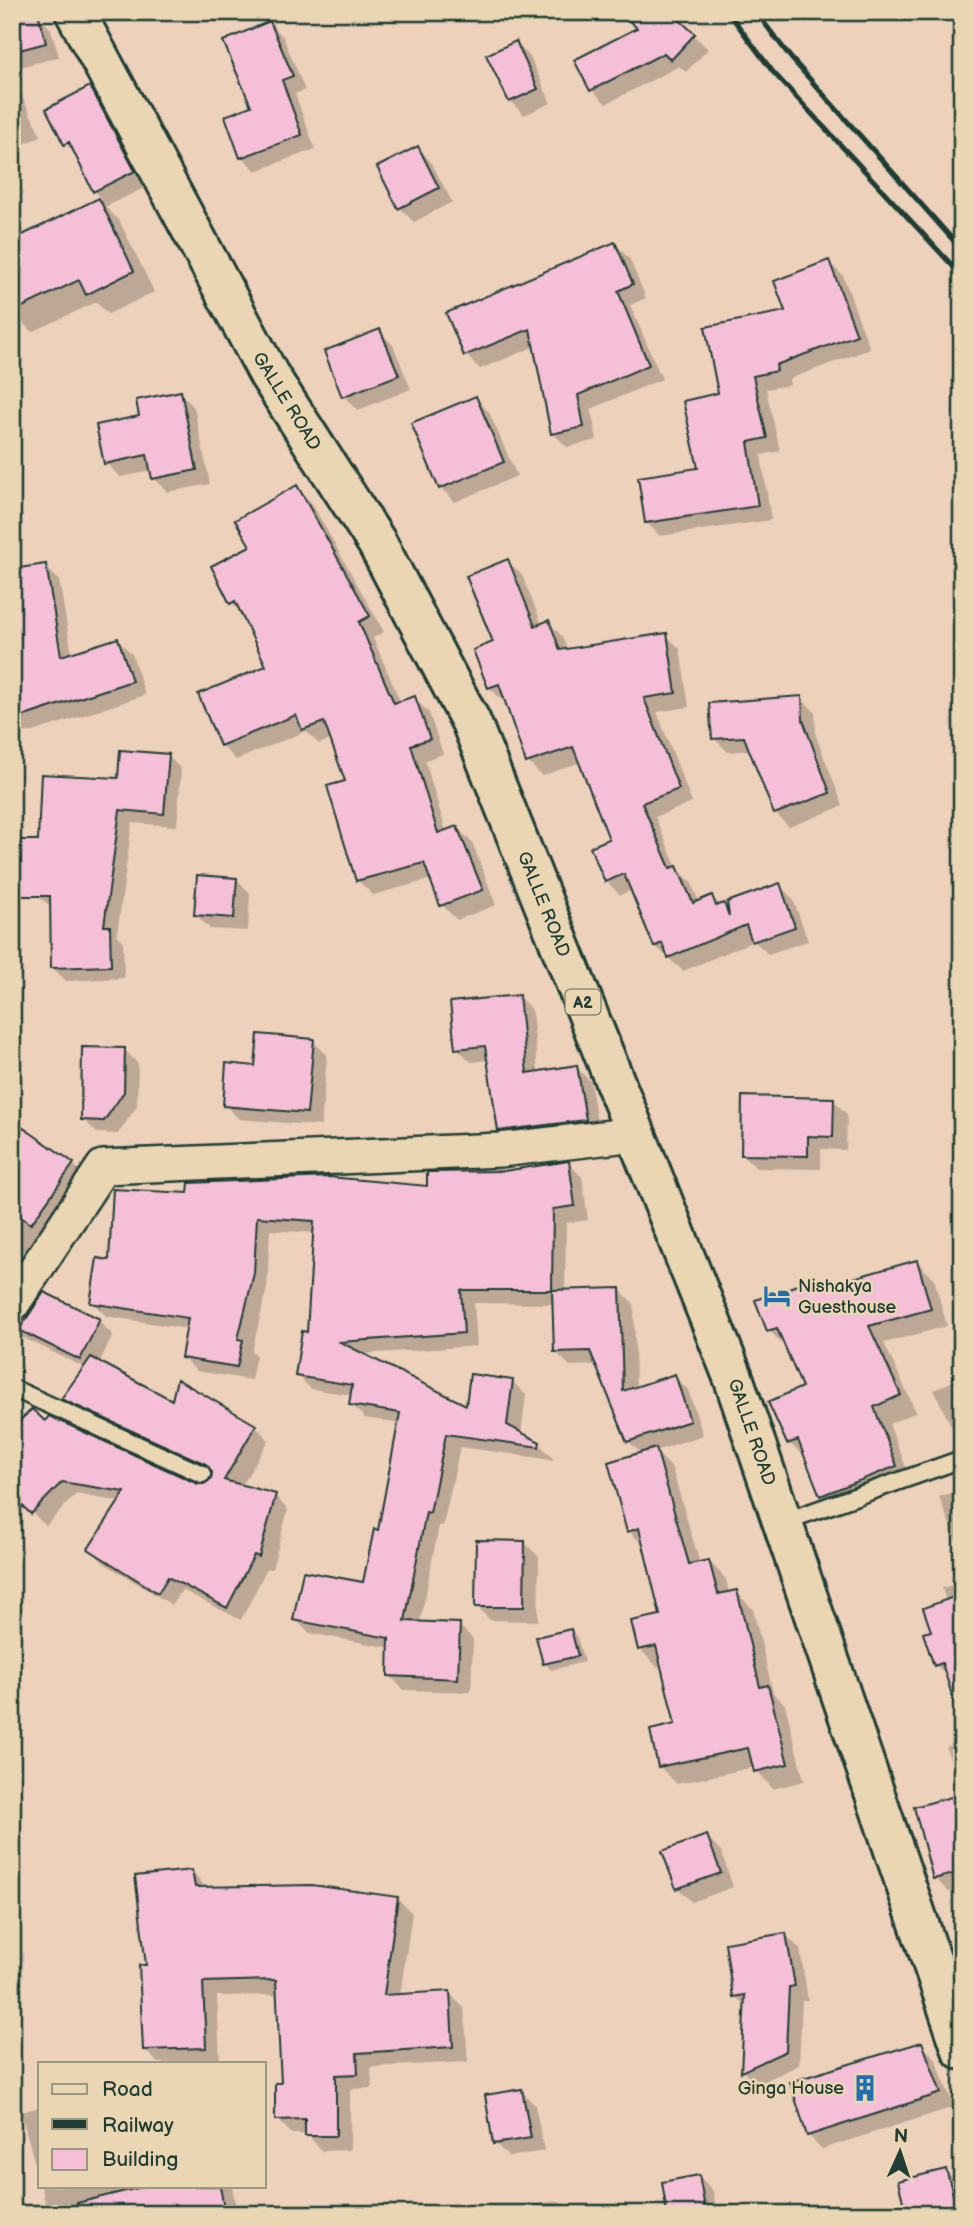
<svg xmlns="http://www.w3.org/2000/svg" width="974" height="2226" font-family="'Balsamiq Sans',sans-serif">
  <rect width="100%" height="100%" fill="#edd1bb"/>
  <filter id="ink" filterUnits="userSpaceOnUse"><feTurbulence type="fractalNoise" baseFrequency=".0143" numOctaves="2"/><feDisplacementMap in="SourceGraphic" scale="14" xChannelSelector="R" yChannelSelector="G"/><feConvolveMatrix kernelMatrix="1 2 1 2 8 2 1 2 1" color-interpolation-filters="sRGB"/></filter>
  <g filter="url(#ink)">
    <path fill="#0003" d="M 669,12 L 708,49 L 686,72 L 679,66 L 606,104 L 592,90 L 576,61 Z
      M 37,15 L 51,29 L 59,57 L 12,69 L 12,21 Z
      M 270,23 L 283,37 L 305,90 L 295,94 L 315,149 L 256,171 L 242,157 Z
      M 516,43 L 530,57 L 551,103 L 524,115 L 510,101 Z
      M 12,76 L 41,136 L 12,150 Z
      M 90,89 L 104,102 L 148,186 L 105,207 L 119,220 L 154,292 L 108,314 L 96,302 L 32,332 L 12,312 L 12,242 L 102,199 L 95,191 L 78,156 L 66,144 Z
      M 418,148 L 431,162 L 452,202 L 414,222 L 400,208 Z
      M 615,244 L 629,258 L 646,298 L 630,305 L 662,379 L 591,409 L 597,440 L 567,447 L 553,433 L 536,346 L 480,369 L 466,355 L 448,314 Z
      M 829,262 L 843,276 L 870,349 L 789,379 L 790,385 L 766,389 L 780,451 L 761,455 L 771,520 L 660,536 L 646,522 L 700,469 L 720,395 Z
      M 379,331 L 393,345 L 411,389 L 358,410 L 344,396 Z
      M 180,393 L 194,407 L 210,484 L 168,492 L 154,478 L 152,471 L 120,477 L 106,463 L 141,418 Z
      M 475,398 L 489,412 L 517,476 L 455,502 L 441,488 L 414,424 Z
      M 296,487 L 311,502 L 384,632 L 373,638 L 401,703 L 414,698 L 429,713 L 443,754 L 425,760 L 446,832 L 457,828 L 472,842 L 496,905 L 457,920 L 442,905 L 432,879 L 373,895 L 358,880 L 347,782 L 332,739 L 319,744 L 306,731 L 236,760 L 221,745 L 269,667 L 243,614 L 232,603 L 252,547 Z
      M 508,561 L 522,575 L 542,625 L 548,622 L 562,636 L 568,651 L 666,635 L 680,649 L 689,707 L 657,712 L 692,803 L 655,817 L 677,868 L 691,882 L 699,902 L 711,897 L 730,912 L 779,885 L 793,899 L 808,941 L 768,954 L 754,941 L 683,971 L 655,946 L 632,890 L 620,895 L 606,881 L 611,840 L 581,762 L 542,776 L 528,762 L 506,700 L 503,701 L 489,687 Z
      M 45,566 L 59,580 L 72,655 L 118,640 L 132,654 L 145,695 L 33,732 L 12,733 L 12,571 Z
      M 801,698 L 815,712 L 816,736 L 843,806 L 789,827 L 775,813 L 751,750 L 728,752 L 714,738 Z
      M 168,756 L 181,769 L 177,826 L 132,823 L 117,935 L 123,941 L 124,978 L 66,981 L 53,968 L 52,908 L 37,895 L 120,780 Z
      M 236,879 L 250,893 L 248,931 L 210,929 L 196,915 Z
      M 518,996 L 532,1010 L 538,1073 L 576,1067 L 590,1081 L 599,1133 L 514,1144 L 500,1130 L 489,1060 L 471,1062 L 457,1048 Z
      M 313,1041 L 327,1055 L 321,1126 L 239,1119 L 225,1105 L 257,1067 Z
      M 125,1050 L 138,1064 L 137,1106 L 118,1134 L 97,1133 L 83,1119 Z
      M 833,1100 L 847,1114 L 846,1150 L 821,1149 L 821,1169 L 756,1168 L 742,1154 Z
      M 21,1128 L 73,1164 L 87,1178 L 12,1285 L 12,1141 Z
      M 568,1163 L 582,1177 L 588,1220 L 566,1223 L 565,1292 L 620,1290 L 634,1304 L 636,1388 L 674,1376 L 688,1390 L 703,1435 L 655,1451 L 672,1468 L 700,1564 L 709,1561 L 726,1579 L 729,1594 L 736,1592 L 753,1609 L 773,1693 L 785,1704 L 804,1781 L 773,1789 L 754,1767 L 677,1784 L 660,1767 L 677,1726 L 663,1665 L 657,1667 L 640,1649 L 662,1616 L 646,1548 L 629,1531 L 642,1454 L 628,1441 L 597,1365 L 570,1366 L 556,1352 L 554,1304 L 474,1303 L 477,1346 L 362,1354 L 468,1408 L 512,1381 L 526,1395 L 521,1434 L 539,1444 L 553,1458 L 553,1460 L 460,1447 L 443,1526 L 439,1525 L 420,1623 L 459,1625 L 473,1639 L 471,1692 L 404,1690 L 390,1676 L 391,1648 L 309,1633 L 295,1619 L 364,1584 L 379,1532 L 400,1424 L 365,1418 L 351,1404 L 352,1395 L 311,1389 L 297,1375 L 308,1334 L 315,1233 L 270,1230 L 267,1288 L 252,1351 L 256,1355 L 251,1380 L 196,1371 L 183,1357 L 188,1329 L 106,1316 L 92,1302 L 111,1262 L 190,1195 L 429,1188 Z
      M 917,1262 L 934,1279 L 947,1326 L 884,1343 L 916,1412 L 889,1424 L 912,1483 L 838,1511 L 822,1495 L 808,1459 L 789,1443 L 771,1403 L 805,1388 L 785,1347 L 769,1330 L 814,1281 L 822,1289 Z
      M 32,1313 L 84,1313 L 99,1321 L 113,1335 L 99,1363 L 174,1403 L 178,1382 L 255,1426 L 269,1440 L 241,1487 L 275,1496 L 288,1510 L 272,1569 L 267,1568 L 241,1620 L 182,1590 L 172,1605 L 104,1563 L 90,1549 L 121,1502 L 76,1494 L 46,1526 L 12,1494 L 45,1424 L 197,1485 L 210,1484 L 214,1474 L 77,1412 L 63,1398 L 85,1368 L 18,1335 L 12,1329 L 12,1324 L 21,1324 Z
      M 962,1377 L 962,1449 L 934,1390 Z
      M 962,1489 L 962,1555 L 939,1497 Z
      M 525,1543 L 539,1557 L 538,1621 L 490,1620 L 476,1606 Z
      M 962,1582 L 962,1675 L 950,1679 L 936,1665 L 933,1632 L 946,1601 L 942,1588 Z
      M 570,1630 L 577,1637 L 584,1662 L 551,1670 L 545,1663 Z
      M 962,1742 L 962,1889 L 949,1892 L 935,1878 L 961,1796 L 946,1747 Z
      M 707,1837 L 721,1851 L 733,1887 L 692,1902 L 678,1888 Z
      M 192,1871 L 207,1889 L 397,1898 L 412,1913 L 400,1996 L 449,1993 L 464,2008 L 468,2062 L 371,2067 L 372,2088 L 350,2089 L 350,2150 L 322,2151 L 307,2134 L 292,2134 L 277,2119 L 283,2085 L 279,1995 L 217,1996 L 220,2063 L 158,2063 L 145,2050 L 148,1966 Z
      M 786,1935 L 800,1949 L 808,2000 L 802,2001 L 799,2065 L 756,2085 L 743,2071 L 746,2007 L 735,1996 Z
      M 921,2044 L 935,2058 L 954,2107 L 822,2149 L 808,2135 Z
      M 521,2091 L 535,2105 L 544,2151 L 509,2157 L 495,2143 Z
      M 40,2107 L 40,2183 L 21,2112 Z
      M 946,2171 L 960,2185 L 962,2214 L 908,2214 L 900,2182 Z
      M 699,2177 L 713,2191 L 717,2214 L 669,2214 Z
      M 41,2186 L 232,2186 L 237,2214 L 48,2214 Z
      M 559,2201 L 571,2214 L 503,2214 L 502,2209 Z"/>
    <path fill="#f6bfd8" stroke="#1f3d34" stroke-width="2" d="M 620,12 L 671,12 L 695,34 L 671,60 L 664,53 L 590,91 L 574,60 L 637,28 Z
      M 38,13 L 46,43 L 12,52 L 12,19 Z
      M 270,21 L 293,76 L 282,80 L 302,135 L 240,158 L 225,116 L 251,106 L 223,41 Z
      M 516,41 L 538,89 L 509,102 L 486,55 Z
      M 90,86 L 135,171 L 93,192 L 69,142 L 64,145 L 46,109 Z
      M 418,146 L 439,188 L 398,209 L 377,167 Z
      M 99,198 L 134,271 L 86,295 L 79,280 L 12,312 L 12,240 Z
      M 615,242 L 633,284 L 618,291 L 649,365 L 578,395 L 584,427 L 551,434 L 530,329 L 464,356 L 446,313 Z
      M 829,260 L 857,335 L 776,365 L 777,371 L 753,376 L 767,438 L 748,442 L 758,506 L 645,523 L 638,477 L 698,468 L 683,401 L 718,393 L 705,327 L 785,311 L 774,281 Z
      M 380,329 L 399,375 L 342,397 L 324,351 Z
      M 181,391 L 197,470 L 152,479 L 147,455 L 104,464 L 96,425 L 139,416 L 136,400 Z
      M 476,396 L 504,462 L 439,489 L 411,423 Z
      M 297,485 L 370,616 L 359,622 L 394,703 L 415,696 L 430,739 L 411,745 L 438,833 L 457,826 L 483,890 L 440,906 L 424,863 L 356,881 L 327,786 L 345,781 L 324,722 L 302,730 L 296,715 L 220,746 L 198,694 L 266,666 L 235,601 L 230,604 L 211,566 L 250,546 L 235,520 Z
      M 508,559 L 535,626 L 549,620 L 560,650 L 667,633 L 676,693 L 644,698 L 679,789 L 642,803 L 670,868 L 677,866 L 693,903 L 712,895 L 716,906 L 724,903 L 729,916 L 727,902 L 780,883 L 795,927 L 752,942 L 746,925 L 668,958 L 662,943 L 654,947 L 624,874 L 605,882 L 590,847 L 609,839 L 573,747 L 526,763 L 499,684 L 488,688 L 473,650 L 493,642 L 466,576 Z
      M 46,564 L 61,656 L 118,638 L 132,681 L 12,720 L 12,569 Z
      M 802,696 L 803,720 L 830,793 L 774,814 L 744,737 L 712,739 L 709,703 Z
      M 120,750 L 169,754 L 164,814 L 120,810 L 104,926 L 110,926 L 111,966 L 51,968 L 50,896 L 12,896 L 12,840 L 38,840 L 41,774 L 118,778 Z
      M 197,875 L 237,878 L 234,918 L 194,915 Z
      M 519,995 L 527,1073 L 577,1065 L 586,1120 L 498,1131 L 485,1046 L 455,1049 L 450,1002 Z
      M 258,1034 L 314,1039 L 307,1113 L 223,1106 L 226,1063 L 255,1066 Z
      M 82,1047 L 125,1048 L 124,1092 L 104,1121 L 81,1120 Z
      M 742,1096 L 834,1098 L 833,1137 L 808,1136 L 808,1156 L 741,1155 Z
      M 12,1120 L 74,1163 L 31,1224 L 12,1211 Z
      M 569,1161 L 575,1206 L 553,1209 L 552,1290 L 461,1290 L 464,1333 L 340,1342 L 466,1405 L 470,1374 L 513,1380 L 507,1425 L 540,1442 L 539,1447 L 446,1434 L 430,1513 L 426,1512 L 405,1621 L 460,1623 L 458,1679 L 388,1676 L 389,1638 L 293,1620 L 303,1571 L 363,1582 L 374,1529 L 378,1530 L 400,1413 L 349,1405 L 352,1385 L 295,1376 L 302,1331 L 307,1332 L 314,1221 L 257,1217 L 254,1273 L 238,1339 L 243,1340 L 237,1367 L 181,1358 L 188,1318 L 90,1303 L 97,1258 L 109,1260 L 113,1189 L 188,1193 L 189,1183 L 329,1177 L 427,1186 L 427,1172 L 504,1171 Z
      M 917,1260 L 931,1309 L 869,1326 L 901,1395 L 874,1407 L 897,1466 L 820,1496 L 798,1440 L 787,1444 L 768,1402 L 802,1387 L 777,1328 L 767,1331 L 755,1300 L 814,1279 L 818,1288 Z
      M 620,1288 L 623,1391 L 675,1374 L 690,1421 L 627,1442 L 590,1351 L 554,1352 L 552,1290 Z
      M 44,1292 L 100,1319 L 80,1360 L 19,1330 Z
      M 91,1357 L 172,1400 L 177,1379 L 256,1425 L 224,1480 L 276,1494 L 259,1557 L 254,1555 L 227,1608 L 168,1577 L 158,1593 L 88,1549 L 125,1492 L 62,1482 L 31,1514 L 12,1496 L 12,1428 L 32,1409 L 45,1421 L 49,1416 L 198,1484 L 204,1484 L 211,1479 L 212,1472 L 206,1464 L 61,1399 Z
      M 656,1448 L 689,1564 L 709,1560 L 718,1594 L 737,1590 L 760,1687 L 768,1685 L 788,1764 L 754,1772 L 748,1748 L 658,1767 L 650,1730 L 675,1724 L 656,1646 L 638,1650 L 631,1621 L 660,1615 L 639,1528 L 627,1532 L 608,1462 Z
      M 476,1540 L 525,1541 L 524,1607 L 475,1607 Z
      M 962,1594 L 962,1707 L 956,1708 L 942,1663 L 934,1666 L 923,1633 L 931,1631 L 923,1608 Z
      M 571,1629 L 578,1656 L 543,1664 L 536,1637 Z
      M 962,1794 L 962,1872 L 933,1879 L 914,1807 Z
      M 707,1835 L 721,1873 L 676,1889 L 662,1851 Z
      M 192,1870 L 195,1887 L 312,1885 L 398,1897 L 384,1995 L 450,1991 L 453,2047 L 357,2053 L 358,2074 L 336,2075 L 336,2136 L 305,2136 L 305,2119 L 275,2120 L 275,2083 L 281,2083 L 276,1980 L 203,1982 L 206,2048 L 143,2050 L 139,1965 L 146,1965 L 135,1876 Z
      M 786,1933 L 795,1986 L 789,1987 L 786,2051 L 741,2072 L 745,1995 L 733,1997 L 725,1943 Z
      M 922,2042 L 941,2093 L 807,2136 L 790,2082 Z
      M 522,2089 L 531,2138 L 493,2144 L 485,2095 Z
      M 946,2169 L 956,2205 L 906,2214 L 898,2181 Z
      M 699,2175 L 706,2214 L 667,2214 L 662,2182 Z
      M 146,2186 L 220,2186 L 225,2214 L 78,2214 L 77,2203 Z"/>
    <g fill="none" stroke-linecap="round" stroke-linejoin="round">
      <defs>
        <path id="service" d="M 12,1388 L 202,1474
          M 783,1522 L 962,1459"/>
        <path id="minor" d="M 12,1305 L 103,1167 L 500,1150 L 636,1134"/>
        <path id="trunk" d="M 75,12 L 269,375 L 377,543 L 471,722 L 733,1377 L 962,2050"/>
      </defs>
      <use href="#service" stroke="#1f3d34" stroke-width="21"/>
      <use href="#minor" stroke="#1f3d34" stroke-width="38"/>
      <use href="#trunk" stroke="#1f3d34" stroke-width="44"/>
      <use href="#service" stroke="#ebd6b4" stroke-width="16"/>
      <use href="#minor" stroke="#ebd6b4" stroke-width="33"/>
      <use href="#trunk" stroke="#ebd6b4" stroke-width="38"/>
      <path stroke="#1f3d34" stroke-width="5" d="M 728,12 L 773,72 L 962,276
        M 756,12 L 791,58 L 962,250"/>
    </g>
  </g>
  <defs>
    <symbol id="hotel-bare" viewBox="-9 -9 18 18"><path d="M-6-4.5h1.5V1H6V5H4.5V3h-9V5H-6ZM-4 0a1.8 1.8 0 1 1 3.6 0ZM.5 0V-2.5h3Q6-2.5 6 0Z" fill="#1f6fb2" stroke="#ebd6b4" stroke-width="2.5" paint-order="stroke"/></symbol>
    <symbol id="building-bare" viewBox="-9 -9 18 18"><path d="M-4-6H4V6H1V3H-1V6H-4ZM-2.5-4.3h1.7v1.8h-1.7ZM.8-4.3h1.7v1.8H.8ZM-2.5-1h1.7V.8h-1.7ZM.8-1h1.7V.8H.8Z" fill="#1f6fb2" stroke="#ebd6b4" stroke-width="2.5" paint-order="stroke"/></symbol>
  </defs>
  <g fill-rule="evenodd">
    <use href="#hotel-bare" x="758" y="1277" width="38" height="38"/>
    <use href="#building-bare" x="846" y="2069" width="38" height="38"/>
  </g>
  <g text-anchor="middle" stroke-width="5" stroke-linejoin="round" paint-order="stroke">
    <rect fill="#ebd6b4" stroke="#5c6b5a" stroke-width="2" x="565.5" y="989.5" width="35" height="25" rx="5"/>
    <g font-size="16" font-weight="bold" fill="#1f3d34">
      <text x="583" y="1008">A2</text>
    </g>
    <g font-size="18" fill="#1f3d34" stroke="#ebd6b4">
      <text transform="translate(287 401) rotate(58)" y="6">GALLE ROAD</text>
      <text transform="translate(544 904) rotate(68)" y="6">GALLE ROAD</text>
      <text transform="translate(752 1432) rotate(71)" y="6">GALLE ROAD</text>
    </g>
    <g font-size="18" fill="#1f3d34" stroke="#ebd6b4" text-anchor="start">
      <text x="798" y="1292">Nishakya<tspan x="798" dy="21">Guesthouse</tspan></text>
      <text x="844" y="2094" text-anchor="end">Ginga House</text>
    </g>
  </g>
  <rect width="974" height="2226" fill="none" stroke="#ebd6b4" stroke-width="42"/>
  <rect x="21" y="21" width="932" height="2184" fill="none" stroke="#1f3d34" stroke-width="2.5" filter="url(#ink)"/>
  <rect x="38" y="2062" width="228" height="126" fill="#ebd6b4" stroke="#999981" stroke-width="2"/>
  <rect x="52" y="2084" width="35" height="10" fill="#ebd6b4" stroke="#999981" stroke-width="2"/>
  <text x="102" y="2096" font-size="21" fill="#1f3d34">Road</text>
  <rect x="52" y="2119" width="35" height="10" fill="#1f3d34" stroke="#999981" stroke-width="2"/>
  <text x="102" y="2132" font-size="21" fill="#1f3d34">Railway</text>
  <rect x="52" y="2149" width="35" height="21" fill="#f6bfd8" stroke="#999981" stroke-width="2"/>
  <text x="102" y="2166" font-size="21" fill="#1f3d34">Building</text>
  <g transform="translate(900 2152) rotate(3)" stroke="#ebd6b4" stroke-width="5" paint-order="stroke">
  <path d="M0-5L12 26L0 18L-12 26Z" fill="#1f3d34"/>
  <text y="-10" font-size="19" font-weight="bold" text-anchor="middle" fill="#1f3d34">N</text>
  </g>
</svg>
